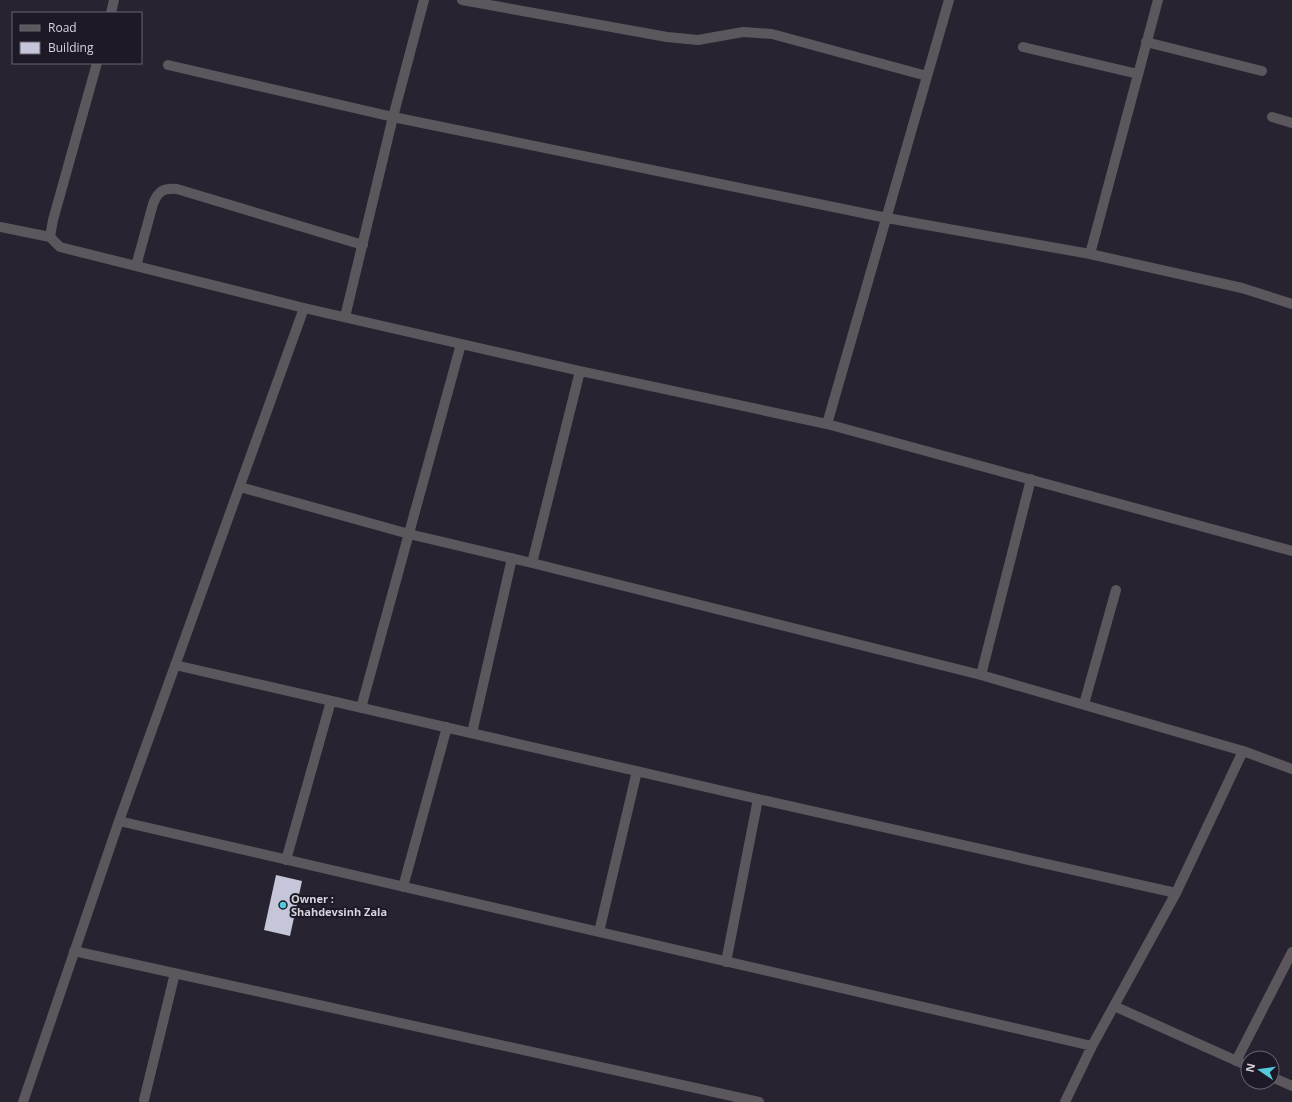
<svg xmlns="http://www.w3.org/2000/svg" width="1292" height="1102" font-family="'Open Sans',sans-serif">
  <rect width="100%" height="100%" fill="#282330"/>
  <path fill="#c5c6d9" d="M 276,875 L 302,881 L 290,936 L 264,930 Z"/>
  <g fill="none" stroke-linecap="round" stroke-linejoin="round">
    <path stroke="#5c575d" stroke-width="10" d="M 462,0 L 667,37 L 698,40 L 743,32 L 772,34 L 927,76
      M 111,13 L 114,0
      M 1146,42 L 1262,71
      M 1023,47 L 1138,74
      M 97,63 L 53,220 L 50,237 L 60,247 L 304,308 L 580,371 L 827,424 L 1292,551
      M 168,65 L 393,117 L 887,218 L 1090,254 L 1242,288 L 1292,304
      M 1272,117 L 1292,123
      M 0,227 L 50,237
      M 1090,254 L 1158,0
      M 136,266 L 153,204 C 158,191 163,188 177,189 L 363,245
      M 345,317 L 393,117 L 424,0
      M 827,424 L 949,0
      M 240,487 L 409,534 L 532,563 L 981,675 L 1243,751 L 1292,769
      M 532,563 L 580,371
      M 175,665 L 758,799 L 1176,893
      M 981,675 L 1031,479
      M 1084,704 L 1116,590
      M 361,708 L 461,344
      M 472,733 L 512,558
      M 119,821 L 1092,1046
      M 286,860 L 331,701
      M 403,887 L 447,727
      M 599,932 L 637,771
      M 74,951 L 759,1102
      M 726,962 L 758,799
      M 1114,1006 L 1248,1066
      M 1236,1061 L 1292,952
      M 1272,1077 L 1292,1086
      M 144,1100 L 175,973
      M 23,1102 L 119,821 L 304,308
      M 1065,1102 L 1092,1046 L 1176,893 L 1243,751"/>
  </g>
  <circle fill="#53cadc" stroke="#1e1926" stroke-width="1.5" cx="283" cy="905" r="4"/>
  <g text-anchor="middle" stroke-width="4" stroke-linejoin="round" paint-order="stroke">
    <g font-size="11" font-weight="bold" fill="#d7d4dd" stroke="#1e1926" text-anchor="start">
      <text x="291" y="903">Owner :<tspan x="291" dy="13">Shahdevsinh Zala</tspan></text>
    </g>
  </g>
  <rect x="12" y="12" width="130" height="52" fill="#1e1926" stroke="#68646f"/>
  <rect x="20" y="25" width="20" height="6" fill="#5c575d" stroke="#68646f"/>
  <text x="48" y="32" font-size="12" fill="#d7d4dd">Road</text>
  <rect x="20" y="42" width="20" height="12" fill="#c5c6d9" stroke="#68646f"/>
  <text x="48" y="52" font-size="12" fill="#d7d4dd">Building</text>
  <g transform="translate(1260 1070) rotate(283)"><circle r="19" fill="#1e1926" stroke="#68646f"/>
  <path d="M0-3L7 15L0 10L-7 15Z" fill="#53cadc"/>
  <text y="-6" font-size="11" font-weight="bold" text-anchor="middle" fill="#d7d4dd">N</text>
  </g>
</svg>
